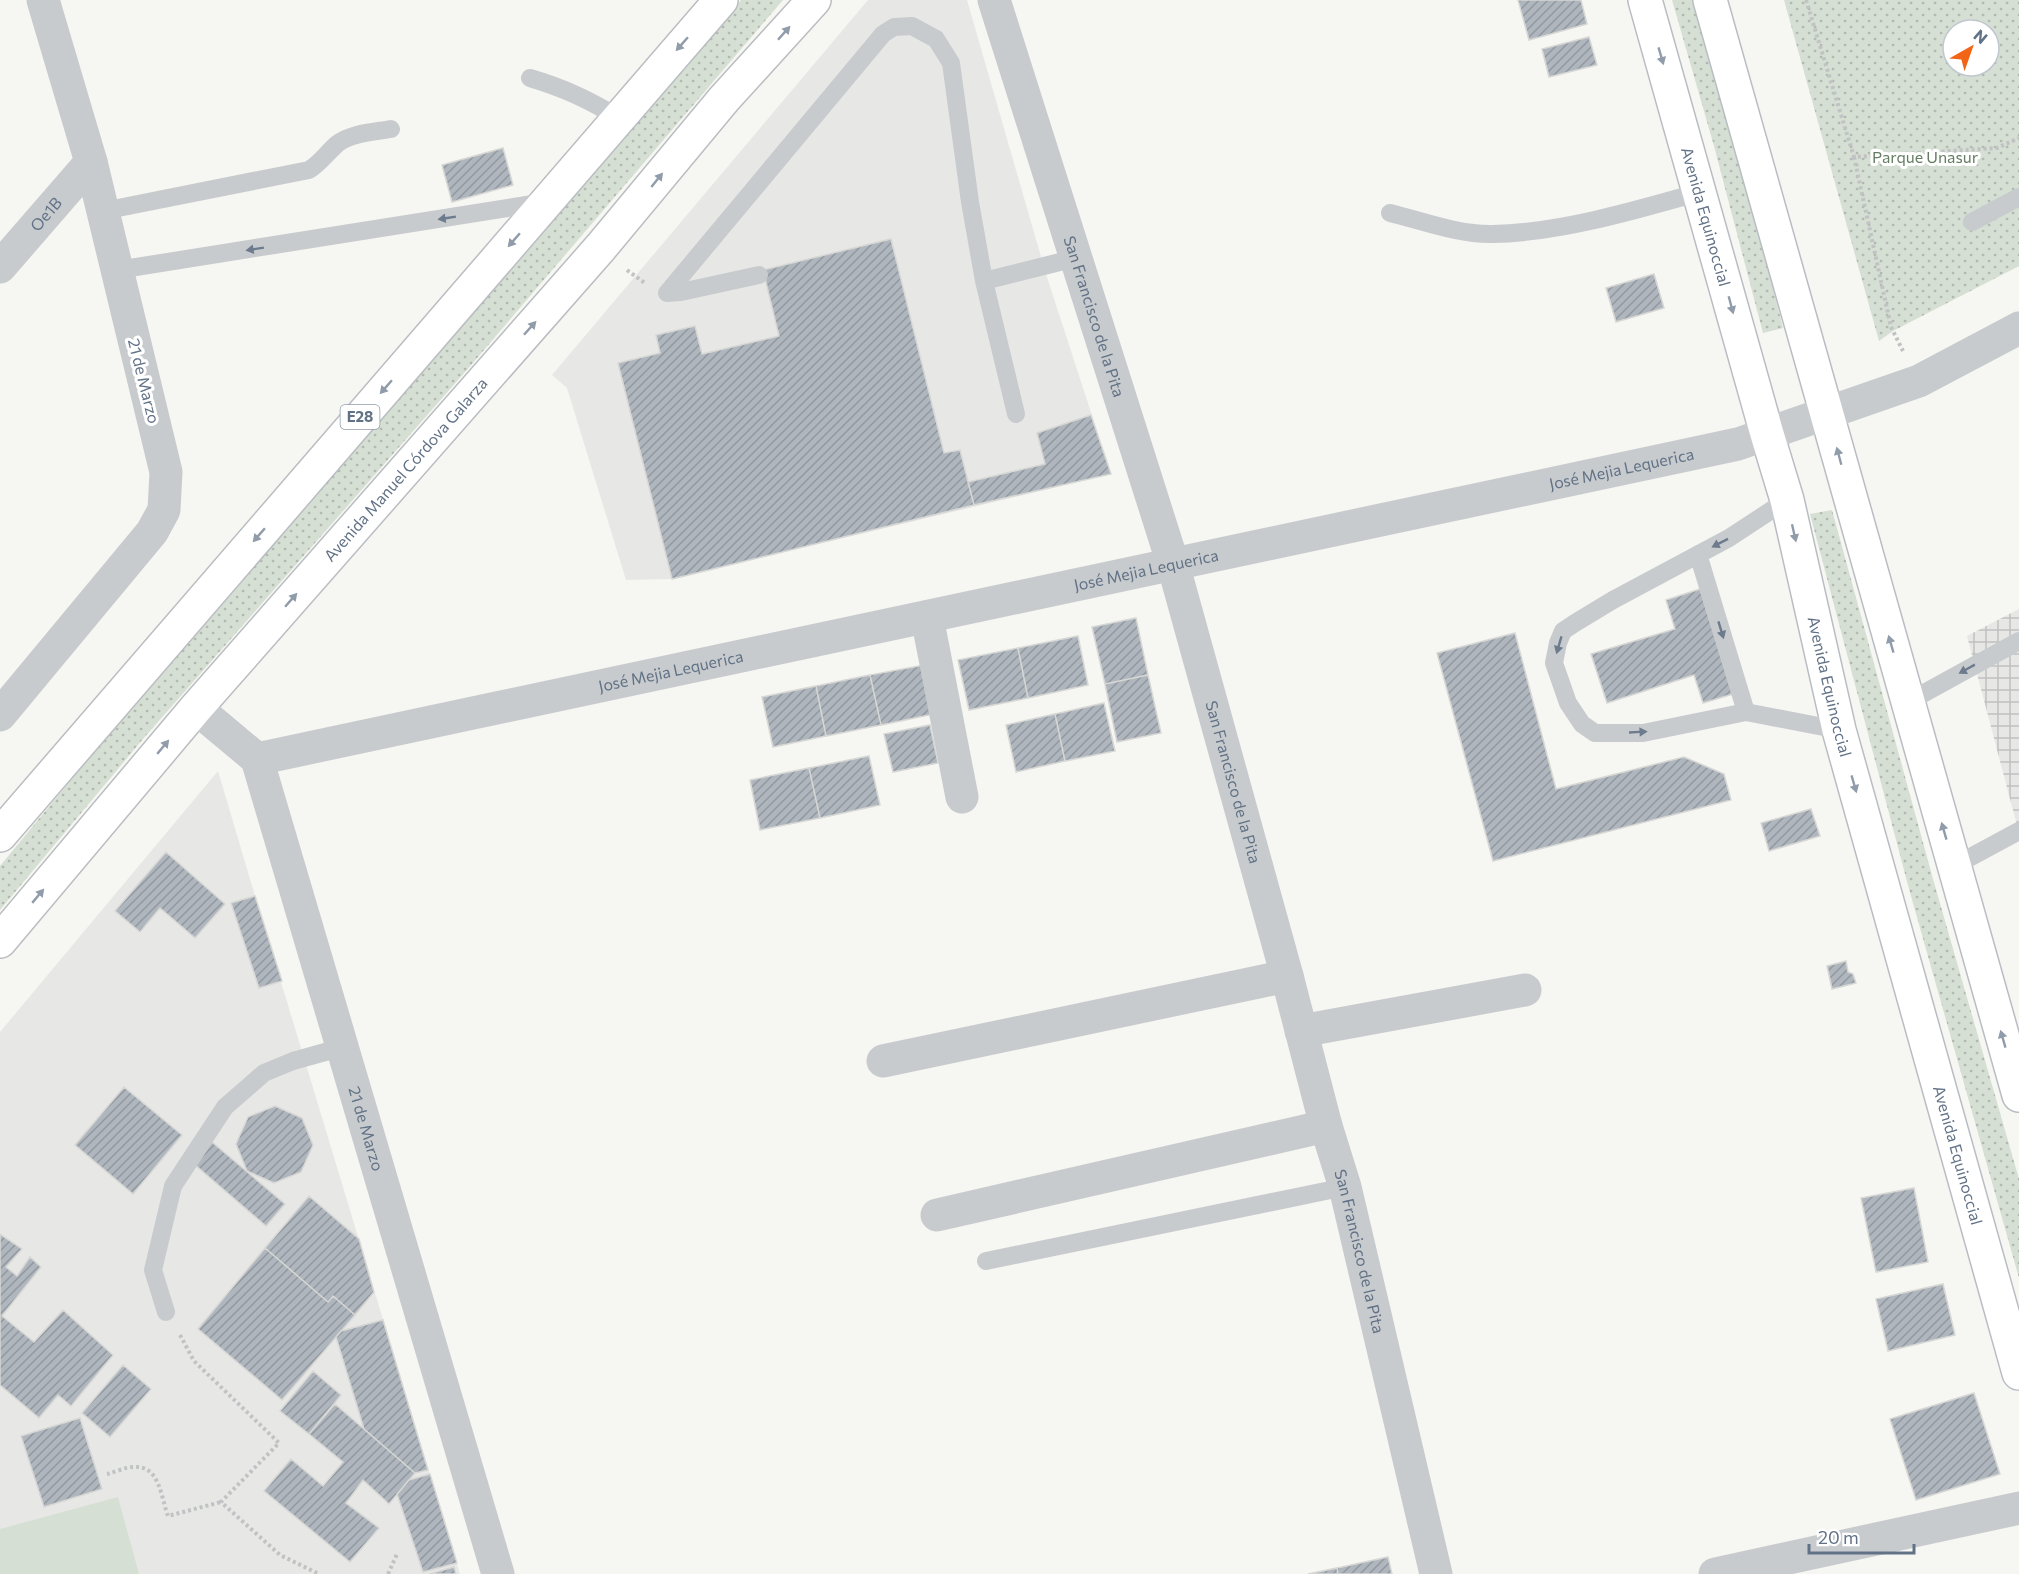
<svg xmlns="http://www.w3.org/2000/svg" width="2019" height="1574" font-family="Commissioner,sans-serif">
  <defs>
    <pattern id="industrial-grid" width="8" height="8" patternUnits="userSpaceOnUse" patternTransform="scale(1.5)"><rect width="8" height="8" fill="#e7e8e6"/><path d="M0 4h8M4 0v8" fill="none" stroke="#bfc0c0"/></pattern>
    <pattern id="grass-dots" width="8" height="8" patternUnits="userSpaceOnUse" patternTransform="scale(1.5)"><rect width="8" height="8" fill="#d6dfd3"/><path d="M2 2h.1M6 6h.1" fill="none" stroke="#b1b9b1" stroke-width="1.8" stroke-linecap="round"/></pattern>
    <pattern id="building-hatch" width="6" height="6" patternUnits="userSpaceOnUse" patternTransform="scale(1.5)"><rect width="6" height="6" fill="#afb6bd"/><path d="M-1 1l2-2M0 6l6-6M5 7l2-2" fill="none" stroke="#92989f"/></pattern>
  </defs>
  <rect width="100%" height="100%" fill="#f6f6f2"/>
  <path fill="#e7e8e6" d="M 868,0 L 967,0 L 1046,274 L 1111,474 L 672,579 L 626,580 L 567,388 L 552,375 Z
    M 218,771 L 255,896 L 460,1574 L 0,1574 L 0,1032 Z"/>
  <path fill="url(#industrial-grid)" d="M 2019,609 L 2019,833 L 1967,636 Z"/>
  <path fill="url(#grass-dots)" fill-rule="evenodd" d="M 741,0 L 783,0 L 472,364 L 143,739 L 0,910 L 0,866 L 118,723 L 448,343 Z
    M 1672,0 L 1693,0 L 1736,141 L 1783,328 L 1763,333 L 1714,146 Z
    M 1784,0 L 2019,0 L 2019,266 L 1893,331 L 1879,341 ZM 1953,30 L 1989,30 L 1989,66 L 1953,66 Z
    M 1832,510 L 1933,879 L 2019,1179 L 2019,1278 L 1909,889 L 1810,514 Z"/>
  <path fill="#d6dfd3" d="M 118,1497 L 139,1574 L 0,1574 L 0,1529 Z"/>
  <path fill="url(#building-hatch)" stroke="#d7d8d5" stroke-width="1.5" d="M 1518,0 L 1581,0 L 1587,24 L 1529,40 Z
    M 1589,37 L 1597,65 L 1549,77 L 1542,49 Z
    M 503,148 L 513,185 L 452,202 L 442,165 Z
    M 891,239 L 944,453 L 960,450 L 974,505 L 672,579 L 618,363 L 660,353 L 656,335 L 695,326 L 702,354 L 779,336 L 763,270 Z
    M 1654,274 L 1664,308 L 1616,322 L 1606,288 Z
    M 1091,415 L 1111,474 L 974,505 L 968,482 L 1045,464 L 1037,433 Z
    M 1700,589 L 1733,694 L 1703,703 L 1694,675 L 1607,703 L 1591,654 L 1675,629 L 1666,600 Z
    M 1136,618 L 1148,675 L 1105,684 L 1092,627 Z
    M 1515,633 L 1556,789 L 1684,757 L 1724,774 L 1731,800 L 1493,861 L 1437,653 Z
    M 1078,636 L 1088,685 L 1028,698 L 1018,648 Z
    M 1018,648 L 1028,698 L 969,710 L 958,660 Z
    M 924,665 L 934,714 L 881,725 L 870,675 Z
    M 870,675 L 881,725 L 826,736 L 816,686 Z
    M 1148,675 L 1161,733 L 1117,742 L 1105,684 Z
    M 816,686 L 826,736 L 773,747 L 762,697 Z
    M 1104,703 L 1115,751 L 1065,761 L 1055,714 Z
    M 1055,714 L 1065,761 L 1016,772 L 1006,725 Z
    M 930,725 L 938,763 L 893,772 L 884,734 Z
    M 869,756 L 880,805 L 820,818 L 809,768 Z
    M 809,768 L 820,818 L 760,830 L 750,780 Z
    M 1811,809 L 1820,836 L 1769,851 L 1761,823 Z
    M 166,852 L 225,904 L 195,938 L 160,908 L 140,932 L 115,911 Z
    M 255,896 L 282,981 L 259,988 L 231,903 Z
    M 1846,961 L 1848,972 L 1853,974 L 1856,983 L 1832,989 L 1827,966 Z
    M 124,1087 L 182,1135 L 133,1194 L 75,1145 Z
    M 275,1106 L 302,1118 L 313,1145 L 301,1172 L 274,1183 L 247,1171 L 236,1144 L 248,1117 Z
    M 212,1142 L 285,1204 L 266,1226 L 194,1164 Z
    M 1914,1188 L 1928,1262 L 1876,1272 L 1861,1198 Z
    M 309,1196 L 359,1239 L 374,1292 L 355,1315 L 333,1296 L 328,1302 L 265,1248 Z
    M 0,1234 L 22,1249 L 6,1267 L 17,1276 L 30,1257 L 41,1267 L 2,1316 L 34,1342 L 63,1310 L 113,1355 L 71,1406 L 58,1395 L 39,1418 L 0,1385 Z
    M 265,1248 L 328,1302 L 333,1296 L 355,1315 L 282,1400 L 198,1329 Z
    M 1943,1284 L 1955,1335 L 1888,1351 L 1876,1299 Z
    M 383,1320 L 428,1470 L 415,1473 L 364,1429 L 336,1337 L 341,1331 Z
    M 123,1365 L 151,1389 L 110,1437 L 82,1413 Z
    M 313,1371 L 341,1395 L 309,1434 L 280,1411 Z
    M 1974,1393 L 2000,1474 L 1916,1500 L 1890,1419 Z
    M 335,1404 L 415,1473 L 389,1504 L 363,1480 L 346,1503 L 379,1528 L 350,1562 L 264,1491 L 291,1459 L 323,1486 L 343,1462 L 309,1434 Z
    M 80,1418 L 102,1489 L 44,1507 L 21,1436 Z
    M 430,1474 L 457,1563 L 423,1572 L 397,1494 L 409,1480 Z
    M 1388,1557 L 1392,1574 L 1338,1574 L 1337,1568 Z
    M 454,1567 L 456,1574 L 429,1574 Z
    M 1337,1568 L 1338,1574 L 1308,1574 Z"/>
  <g fill="none" stroke-linecap="round" stroke-linejoin="round">
    <defs>
      <g id="secondary">
        <path id="s5" d="M 1645,0 L 1767,434 L 1787,500 L 1839,730 L 2019,1373"/>
        <path d="M 1710,0 L 2019,1095"/>
      </g>
      <g id="primary">
        <path d="M 0,835 L 721,0"/>
        <path id="s6" d="M 0,941 L 196,708 L 601,247 L 724,99 L 814,0"/>
      </g>
    </defs>
    <use href="#secondary" stroke="#b9bdc3" stroke-width="36"/>
    <use href="#primary" stroke="#babdc1" stroke-width="36"/>
    <path stroke="#c0c2c4" stroke-width="4" stroke-dasharray="3 3" stroke-linecap="butt" d="M 1806,0 L 1854,157 L 1997,148 L 2019,138
      M 1854,157 L 1891,327 L 1903,351
      M 627,270 L 645,283
      M 180,1335 L 194,1361 L 279,1443 L 221,1502 L 280,1555 L 319,1574
      M 107,1474 C 115,1472 126,1467 134,1467 C 160,1465 161,1498 168,1516 L 221,1502
      M 388,1574 L 397,1554"/>
    <path stroke="#c8cbce" stroke-width="18" d="M 530,78 C 564,88 589,100 619,118
      M 103,211 L 309,170 C 320,163 327,153 337,144 C 351,133 374,132 391,129
      M 1390,213 C 1423,221 1459,235 1493,234 C 1558,233 1637,210 1700,192
      M 1972,222 L 2019,197
      M 117,270 L 545,202
      M 984,281 L 1076,258
      M 667,293 L 883,34 L 894,27 L 912,26 L 936,39 L 951,63 L 970,202 L 984,281 L 1016,414
      M 667,293 L 681,292 L 759,275
      M 1787,500 L 1729,538 L 1613,600 L 1575,623 L 1563,631 L 1558,643 L 1554,663 L 1568,703 L 1582,724 L 1595,733 L 1643,733 L 1746,712 L 1839,730
      M 1698,554 L 1746,712
      M 1908,702 L 2019,641
      M 1954,866 L 2019,831
      M 986,1261 L 1345,1187
      M 166,1312 L 153,1270 L 173,1186 L 225,1107 L 264,1073 L 293,1061 L 343,1047"/>
    <g stroke="#c8cbce" stroke-width="33">
      <path id="s1" d="M 994,0 L 1173,564 L 1287,976 L 1326,1126 L 1345,1187 L 1436,1574"/>
      <path id="s2" d="M 0,267 L 91,162"/>
      <path d="M 927,617 L 962,797"/>
      <path id="s3" d="M 196,708 L 257,759 L 498,1574"/>
      <path d="M 0,715 L 152,532 L 164,510 L 166,472 L 91,162 L 43,0"/>
      <path id="s4" d="M 257,759 L 1738,444 L 1919,381 L 2019,328"/>
      <path d="M 1301,1031 L 1525,990"/>
      <path d="M 883,1061 L 1287,976"/>
      <path d="M 937,1215 L 1326,1126"/>
      <path d="M 1715,1574 L 2019,1508"/>
    </g>
    <use href="#secondary" stroke="#fff" stroke-width="33"/>
    <use href="#primary" stroke="#fff" stroke-width="33"/>
  </g>
  <defs><path id="oneway-solid" d="M-6-.8H1V-3.2L6.5 0L1 3.2V.8H-6Z" transform="scale(1.5)"/></defs>
  <g fill="#919caa">
    <use href="#oneway-solid" transform="translate(784 33) rotate(-48)"/>
    <use href="#oneway-solid" transform="translate(682 44) rotate(131)"/>
    <use href="#oneway-solid" transform="translate(1661 56) rotate(74)"/>
    <use href="#oneway-solid" transform="translate(657 180) rotate(-51)"/>
    <use href="#oneway-solid" transform="translate(514 240) rotate(131)"/>
    <use href="#oneway-solid" transform="translate(1731 305) rotate(75)"/>
    <use href="#oneway-solid" transform="translate(530 328) rotate(-48)"/>
    <use href="#oneway-solid" transform="translate(386 387) rotate(131)"/>
    <use href="#oneway-solid" transform="translate(1839 456) rotate(-105)"/>
    <use href="#oneway-solid" transform="translate(1794 533) rotate(77)"/>
    <use href="#oneway-solid" transform="translate(259 535) rotate(131)"/>
    <use href="#oneway-solid" transform="translate(291 600) rotate(-49)"/>
    <use href="#oneway-solid" transform="translate(1891 644) rotate(-106)"/>
    <use href="#oneway-solid" transform="translate(163 747) rotate(-50)"/>
    <use href="#oneway-solid" transform="translate(1854 784) rotate(74)"/>
    <use href="#oneway-solid" transform="translate(1944 831) rotate(-106)"/>
    <use href="#oneway-solid" transform="translate(38 896) rotate(-50)"/>
    <use href="#oneway-solid" transform="translate(2003 1039) rotate(-106)"/>
  </g>
  <g fill="#6c7b8d">
    <use href="#oneway-solid" transform="translate(447 218) rotate(171)"/>
    <use href="#oneway-solid" transform="translate(255 249) rotate(171)"/>
    <use href="#oneway-solid" transform="translate(1720 543) rotate(153)"/>
    <use href="#oneway-solid" transform="translate(1721 630) rotate(73)"/>
    <use href="#oneway-solid" transform="translate(1559 645) rotate(106)"/>
    <use href="#oneway-solid" transform="translate(1967 669) rotate(151)"/>
    <use href="#oneway-solid" transform="translate(1638 732) rotate(-3)"/>
  </g>
  <g text-anchor="middle" stroke-width="6" stroke-linejoin="round" paint-order="stroke">
    <rect fill="#fff" stroke="#919caa" stroke-width="1.5" x="340.5" y="405" width="39" height="24" rx="4.5"/>
    <g font-size="15" font-weight="bold" fill="#627286">
      <text x="360" y="422">E28</text>
    </g>
    <g font-size="16" fill="#647d62" stroke="#fff">
      <text x="1925" y="163">Parque Unasur</text>
    </g>
    <g font-size="16" fill="#627286" stroke="#fff">
      <text dy="6" stroke="none"><textPath href="#s2" startOffset="70">Oe1B</textPath></text>
      <text dy="6" stroke="none"><textPath href="#s5" startOffset="225">Avenida Equinoccial</textPath></text>
      <text dy="6" stroke="none"><textPath href="#s1" startOffset="332">San Francisco de la Pita</textPath></text>
      <text transform="translate(144 381) rotate(76)" y="6">21 de Marzo</text>
      <text dy="6" stroke="none"><textPath href="#s6" startOffset="622">Avenida Manuel Córdova Galarza</textPath></text>
      <text dy="6" stroke="none"><textPath href="#s4" startOffset="1395">José Mejia Lequerica</textPath></text>
      <text dy="6" stroke="none"><textPath href="#s4" startOffset="909">José Mejia Lequerica</textPath></text>
      <text dy="6" stroke="none"><textPath href="#s4" startOffset="423">José Mejia Lequerica</textPath></text>
      <text dy="6" stroke="none"><textPath href="#s5" startOffset="711">Avenida Equinoccial</textPath></text>
      <text dy="6" stroke="none"><textPath href="#s1" startOffset="818">San Francisco de la Pita</textPath></text>
      <text dy="6" stroke="none"><textPath href="#s3" startOffset="465">21 de Marzo</textPath></text>
      <text dy="6" stroke="none"><textPath href="#s5" startOffset="1197">Avenida Equinoccial</textPath></text>
      <text dy="6" stroke="none"><textPath href="#s1" startOffset="1304">San Francisco de la Pita</textPath></text>
    </g>
  </g>
  <g transform="translate(1971 48) rotate(40)"><circle r="28" fill="#ffffff" stroke="#c0c7cf" stroke-width="1.5"/>
  <path d="M0-4.5L10 22L0 15L-10 22Z" fill="#f36516"/>
  <text y="-9" font-size="16" font-weight="bold" text-anchor="middle" fill="#627286">N</text>
  </g>
  <path d="M1809 1544v9h105v-9" fill="none" stroke="#627286" stroke-width="3"/>
  <text x="1818" y="1544" font-size="18" fill="#627286" stroke="#ffffff" stroke-width="4.5" paint-order="stroke">20 m</text>
</svg>
